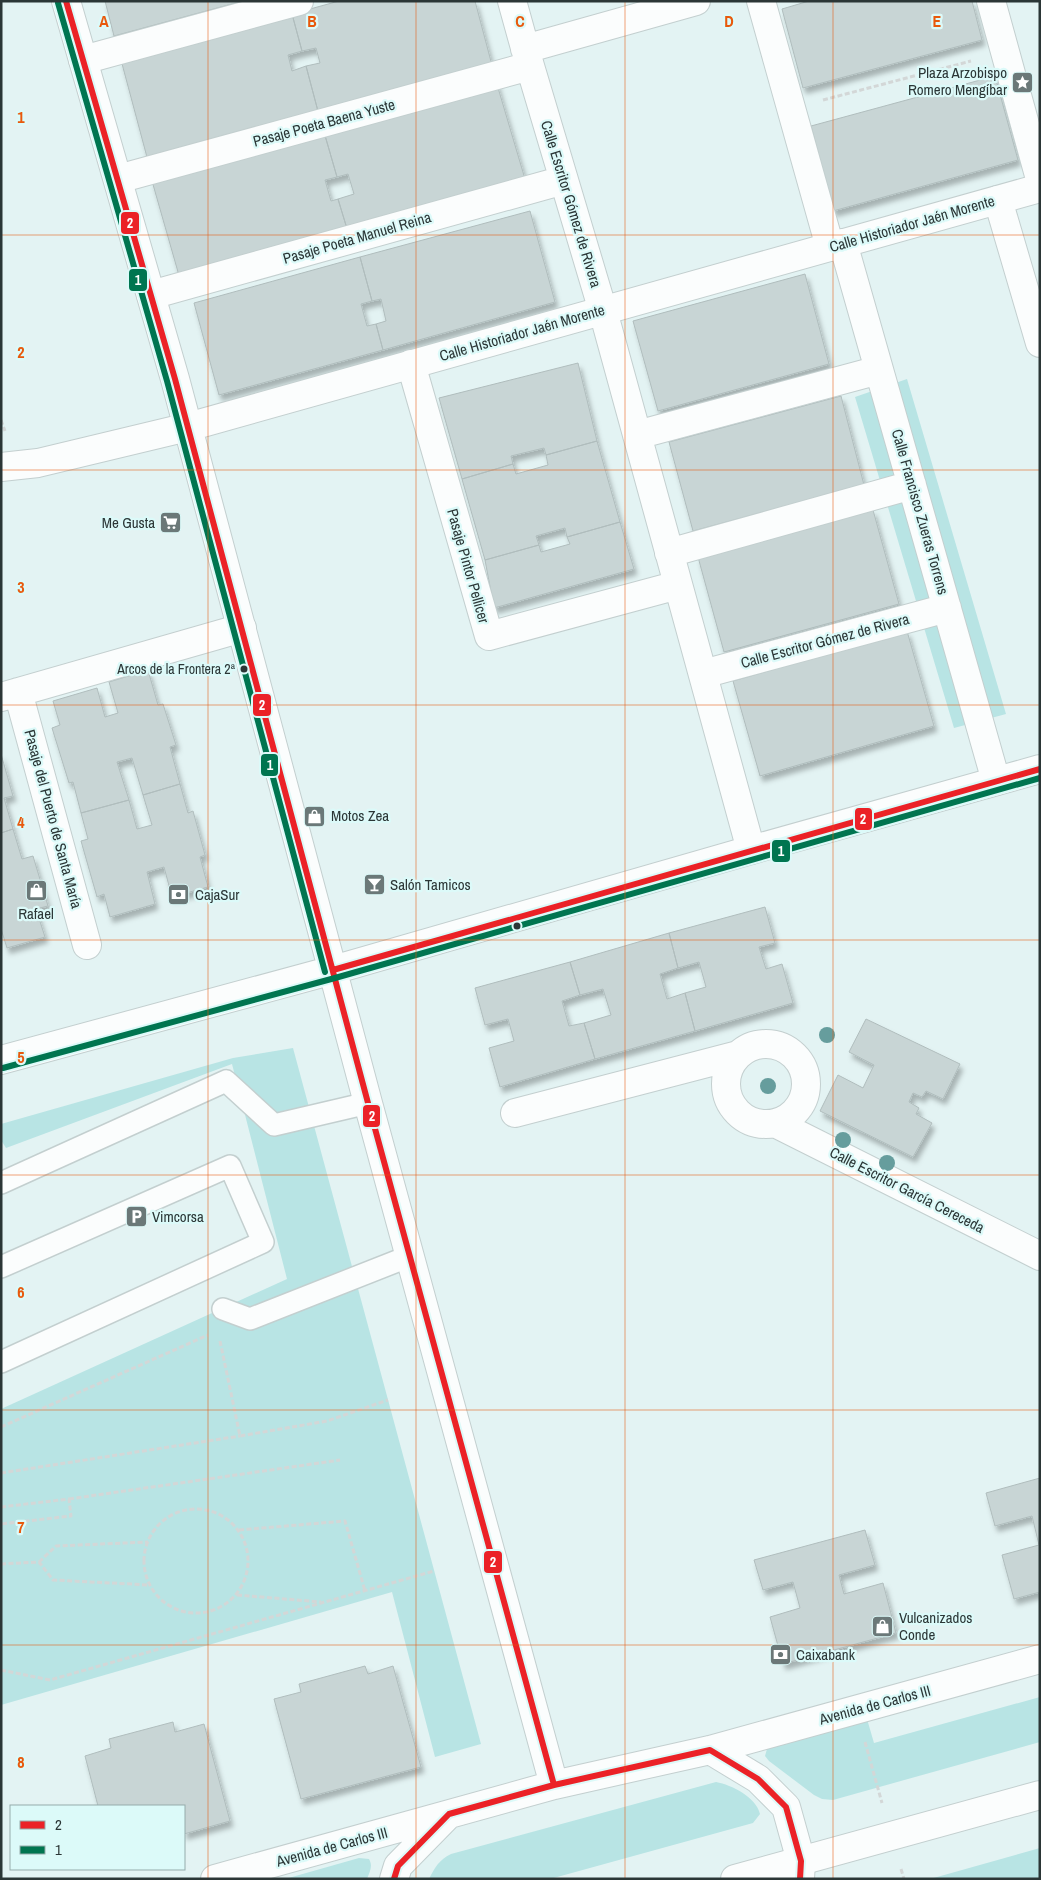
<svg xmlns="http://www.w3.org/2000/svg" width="1041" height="1880" font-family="'Archivo Narrow',sans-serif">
  <defs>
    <filter id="shadow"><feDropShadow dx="3" dy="5.5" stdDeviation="2.5" flood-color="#0004"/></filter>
  </defs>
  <rect width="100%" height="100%" fill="#e3f3f3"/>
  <path fill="#b8e4e4" d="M 907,379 L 1006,714 L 954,728 L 855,397 Z
    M 293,1048 L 481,1744 L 435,1757 L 392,1592 L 1,1705 L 1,1409 L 287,1279 L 232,1064 L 6,1148 L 1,1140 L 1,1124 L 233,1058 Z
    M 1040,1697 L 1040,1742 L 833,1800 L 822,1799 L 814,1795 L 769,1761 L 765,1756 L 767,1749 L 772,1744 L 867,1719 L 874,1743 Z
    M 716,1782 C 732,1785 756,1797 760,1814 L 753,1823 L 550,1879 L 429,1879 C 435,1867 439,1860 451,1854 Z
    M 1040,1848 L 1040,1879 L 930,1879 Z
    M 359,1858 L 369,1859 C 373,1866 370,1871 367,1879 L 285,1879 Z"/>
  <path fill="#c8d5d5" stroke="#b0bdbd" filter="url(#shadow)" d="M 105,1 L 243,1 L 114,36 Z
    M 339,1 L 475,1 L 493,69 L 319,115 L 306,66 L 320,63 L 316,48 L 302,51 L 292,14 Z
    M 809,1 L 972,1 L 982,40 L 803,88 L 782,9 Z
    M 292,14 L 302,51 L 288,55 L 292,71 L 306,66 L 319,115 L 148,161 L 121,60 Z
    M 995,76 L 1018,160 L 833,211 L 811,126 Z
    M 496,81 L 525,179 L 348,232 L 338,199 L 354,194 L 348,174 L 337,177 L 324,132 Z
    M 324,132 L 337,177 L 325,180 L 331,201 L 338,199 L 348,232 L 180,279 L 152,181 Z
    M 530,211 L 555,302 L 383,350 L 376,324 L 386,321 L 381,299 L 372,301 L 360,257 Z
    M 360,257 L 372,301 L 361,304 L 367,326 L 376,324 L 383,350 L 219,395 L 194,303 Z
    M 805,274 L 829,364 L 658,411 L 633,321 Z
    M 578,363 L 597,441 L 546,455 L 544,448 L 511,456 L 513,464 L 462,479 L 439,398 Z
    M 841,396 L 864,485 L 693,531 L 669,442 Z
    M 597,441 L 620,522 L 567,537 L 565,528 L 536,536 L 539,545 L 485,560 L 462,479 L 513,464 L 516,474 L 548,465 L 546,455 Z
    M 873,510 L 899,604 L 724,652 L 698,557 Z
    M 620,522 L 634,569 L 494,608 L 485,560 L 539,545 L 541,552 L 570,544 L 567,537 Z
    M 907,631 L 934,726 L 760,776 L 733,681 Z
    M 148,670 L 158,705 L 163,704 L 176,745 L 170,747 L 180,784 L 143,795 L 132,758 L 117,762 L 129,800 L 81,813 L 73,782 L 69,783 L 52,728 L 60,725 L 53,701 L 97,688 L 105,717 L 118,713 L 109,682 Z
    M 1,754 L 13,796 L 4,798 L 13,829 L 1,833 Z
    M 180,784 L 188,813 L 193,811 L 205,855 L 200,857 L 208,887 L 172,897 L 164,867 L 147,872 L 155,904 L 110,917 L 104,894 L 97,897 L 81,841 L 88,839 L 81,813 L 129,800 L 137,829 L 152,825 L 143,795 Z
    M 13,829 L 22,859 L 33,856 L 48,906 L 36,909 L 45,937 L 7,948 L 1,929 L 1,833 Z
    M 765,907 L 775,943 L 759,947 L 766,969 L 782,964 L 793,1003 L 695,1031 L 685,993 L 706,987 L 699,962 L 678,968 L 669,933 Z
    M 669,933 L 678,968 L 660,974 L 667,999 L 685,993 L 695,1031 L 595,1059 L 584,1023 L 611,1015 L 603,989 L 580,995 L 570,962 Z
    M 570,962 L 580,995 L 562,1001 L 569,1026 L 584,1023 L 595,1059 L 500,1087 L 489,1048 L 514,1041 L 508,1019 L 485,1025 L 475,988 Z
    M 866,1019 L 960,1064 L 943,1099 L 926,1091 L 922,1097 L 913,1093 L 909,1102 L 919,1108 L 916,1114 L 932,1123 L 913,1157 L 820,1111 L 838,1075 L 863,1088 L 874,1065 L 849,1052 Z
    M 1040,1478 L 1040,1592 L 1014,1599 L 1002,1555 L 1039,1545 L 1032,1516 L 995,1526 L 986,1493 Z
    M 865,1530 L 875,1565 L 839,1575 L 844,1594 L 883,1583 L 896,1633 L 783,1664 L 770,1617 L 800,1608 L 793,1582 L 763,1590 L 754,1560 Z
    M 365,1666 L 368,1674 L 393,1666 L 421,1767 L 301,1799 L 274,1699 L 301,1692 L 299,1684 Z
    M 173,1722 L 175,1732 L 204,1724 L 230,1821 L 184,1834 L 184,1806 L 98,1806 L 85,1756 L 111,1748 L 109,1739 Z"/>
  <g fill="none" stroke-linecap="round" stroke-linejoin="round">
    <defs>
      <path id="lane" d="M 1,1183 L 226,1081 L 274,1125 L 368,1103
        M 1,1267 L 230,1166 L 263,1242 L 1,1362
        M 223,1309 L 250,1319 L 410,1256"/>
      <path id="street" d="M 512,1 L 530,66 L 603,311 L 751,850
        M 761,1 L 830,247
        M 991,1 L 1040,179
        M 525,49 L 696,1
        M 83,60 L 299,1
        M 118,179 L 530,66
        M 998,200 L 1040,343
        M 843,243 L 996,781
        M 151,295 L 564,180
        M 411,364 L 489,636 L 678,585
        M 637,435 L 879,370
        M 669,553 L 912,485
        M 703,674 L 947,608
        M 18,692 L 87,945
        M 1,697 L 242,628
        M726 1084a40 40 0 1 1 80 0a40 40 0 1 1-80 0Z
        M 515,1113 L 738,1055
        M 775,1123 L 1040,1256"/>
      <path id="secondary" d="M 66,1 L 175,379 L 368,1103 L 554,1785
        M 1,467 L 38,463 L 188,427 L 1040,188
        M 1,1060 L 333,970 L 751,850 L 1040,769
        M 710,1750 L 758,1779 L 786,1807 L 801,1861 L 800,1879
        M 215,1879 L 554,1785 L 710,1750 L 1040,1659
        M 394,1879 L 398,1866 L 448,1815"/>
      <path id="primary" d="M 735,1879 L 1040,1795"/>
    </defs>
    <use href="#lane" stroke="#c3cfcf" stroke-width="24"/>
    <use href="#street" stroke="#c3cfcf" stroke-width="30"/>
    <use href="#secondary" stroke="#c3cfcf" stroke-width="30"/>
    <use href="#primary" stroke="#c3cfcf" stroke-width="30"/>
    <path stroke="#d3d7d7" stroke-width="3" stroke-dasharray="5 2.5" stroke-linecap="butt" d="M 823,100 L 971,61
      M 1,420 L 5,431
      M 220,1341 L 240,1436 L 327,1421 L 388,1400
      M 1,1427 L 208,1335
      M 1,1473 L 240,1436
      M 69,1499 L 340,1460
      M 1,1507 L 69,1499 L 71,1516 L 1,1524
      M144 1561a52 52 0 1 1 104 0a52 52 0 1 1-104 0Z
      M 239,1530 L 345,1521 L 365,1591
      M 39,1562 L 56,1546 L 148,1542
      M 1,1564 L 39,1562 L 53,1580 L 149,1585
      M 237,1595 L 321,1602
      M 1,1670 L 50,1680 L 434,1571
      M 865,1742 L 882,1803
      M 901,1869 L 904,1879"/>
    <use href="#lane" stroke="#fbfdfd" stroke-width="21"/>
    <use href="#street" stroke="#fbfdfd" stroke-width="28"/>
    <use href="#secondary" stroke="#fbfdfd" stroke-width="28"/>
    <use href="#primary" stroke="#fbfdfd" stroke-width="28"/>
    <defs>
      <path id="bus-1" d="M 66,1 L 175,379 L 368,1103 L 554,1785
        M 333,970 L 1040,769
        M 394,1879 L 398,1866 L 449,1814 L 554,1785 L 710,1750 L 758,1779 L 786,1807 L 801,1861 L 800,1879"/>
      <path id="bus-2" d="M 58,3 L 167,381 L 325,972
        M 3,1068 L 335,978 L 1040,778"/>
    </defs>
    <use href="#bus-1" stroke="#dcfaf9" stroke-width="10"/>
    <use href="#bus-2" stroke="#dcfaf9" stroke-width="10"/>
    <use href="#bus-1" stroke="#eb2227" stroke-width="6"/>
    <use href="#bus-2" stroke="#007550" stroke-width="6"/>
  </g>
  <g fill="#669d9d">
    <circle cx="827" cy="1035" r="8"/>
    <circle cx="768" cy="1086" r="8"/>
    <circle cx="843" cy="1140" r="8"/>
    <circle cx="887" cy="1163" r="8"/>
  </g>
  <path fill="none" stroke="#e8590c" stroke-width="1" stroke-opacity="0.55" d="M 208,1 L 208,1879M 416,1 L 416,1879M 625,1 L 625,1879M 833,1 L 833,1879M 1,235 L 1040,235M 1,470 L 1040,470M 1,705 L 1040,705M 1,940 L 1040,940M 1,1175 L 1040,1175M 1,1410 L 1040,1410M 1,1645 L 1040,1645"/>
  <defs>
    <symbol id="sight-square" viewBox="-11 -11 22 22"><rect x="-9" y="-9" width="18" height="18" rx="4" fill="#6b7878" stroke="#dcfaf9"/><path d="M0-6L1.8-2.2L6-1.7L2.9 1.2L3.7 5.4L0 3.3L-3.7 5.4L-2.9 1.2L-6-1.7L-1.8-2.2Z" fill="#fff"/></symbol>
    <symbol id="supermarket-square" viewBox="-11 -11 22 22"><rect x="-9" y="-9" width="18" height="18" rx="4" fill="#6b7878" stroke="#dcfaf9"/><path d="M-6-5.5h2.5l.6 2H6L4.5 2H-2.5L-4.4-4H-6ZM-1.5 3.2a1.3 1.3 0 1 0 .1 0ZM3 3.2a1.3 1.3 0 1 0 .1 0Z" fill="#fff"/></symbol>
    <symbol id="shop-square" viewBox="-11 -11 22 22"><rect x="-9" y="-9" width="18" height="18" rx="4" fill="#6b7878" stroke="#dcfaf9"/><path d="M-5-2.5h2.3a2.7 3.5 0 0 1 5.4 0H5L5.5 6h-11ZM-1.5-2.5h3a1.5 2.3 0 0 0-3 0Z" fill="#fff"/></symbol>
    <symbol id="bar-square" viewBox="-11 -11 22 22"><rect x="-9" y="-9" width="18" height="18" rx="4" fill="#6b7878" stroke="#dcfaf9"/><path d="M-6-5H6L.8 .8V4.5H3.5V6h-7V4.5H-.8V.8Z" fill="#fff"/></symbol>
    <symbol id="bank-square" viewBox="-11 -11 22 22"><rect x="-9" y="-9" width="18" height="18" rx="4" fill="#6b7878" stroke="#dcfaf9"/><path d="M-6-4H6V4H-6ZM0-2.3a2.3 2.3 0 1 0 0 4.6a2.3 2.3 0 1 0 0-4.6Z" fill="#fff"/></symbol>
    <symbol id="parking-square" viewBox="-11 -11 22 22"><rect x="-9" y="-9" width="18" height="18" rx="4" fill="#6b7878" stroke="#dcfaf9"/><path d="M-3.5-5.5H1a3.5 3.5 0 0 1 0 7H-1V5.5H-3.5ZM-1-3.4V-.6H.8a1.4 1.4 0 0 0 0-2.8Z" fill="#fff"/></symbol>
  </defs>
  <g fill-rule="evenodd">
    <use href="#sight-square" x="1010" y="70" width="25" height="25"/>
    <use href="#supermarket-square" x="158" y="510" width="25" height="25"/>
    <use href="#shop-square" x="302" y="804" width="25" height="25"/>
    <use href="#bar-square" x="362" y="872" width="25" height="25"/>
    <use href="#shop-square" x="24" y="878" width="25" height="25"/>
    <use href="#bank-square" x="166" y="882" width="25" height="25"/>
    <use href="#parking-square" x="124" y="1204" width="25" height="25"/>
    <use href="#shop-square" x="870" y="1614" width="25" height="25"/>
    <use href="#bank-square" x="768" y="1642" width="25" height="25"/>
  </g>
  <g fill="#2b3636" stroke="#dcfaf9" stroke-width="2">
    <circle cx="244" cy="669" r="4.5"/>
    <circle cx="517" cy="926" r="4.5"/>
  </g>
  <g text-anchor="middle" stroke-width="4.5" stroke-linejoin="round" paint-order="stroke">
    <g font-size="14" fill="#2b3636" stroke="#dcfaf9" text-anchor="end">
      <text x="235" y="674">Arcos de la Frontera 2ª</text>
    </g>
    <g font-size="15" fill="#2b3636" stroke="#dcfaf9" text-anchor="start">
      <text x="1007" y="78" text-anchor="end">Plaza Arzobispo<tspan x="1007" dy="17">Romero Mengíbar</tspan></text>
      <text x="155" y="528" text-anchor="end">Me Gusta</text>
      <text x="331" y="821">Motos Zea</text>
      <text x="390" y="890">Salón Tamicos</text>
      <text x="195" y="900">CajaSur</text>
      <text x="36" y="919" text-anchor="middle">Rafael</text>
      <text x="152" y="1222">Vimcorsa</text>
      <text x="899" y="1623">Vulcanizados<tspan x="899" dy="17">Conde</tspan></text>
      <text x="796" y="1660">Caixabank</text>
    </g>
    <g font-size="15" fill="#2b3636" stroke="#dcfaf9">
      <text transform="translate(324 123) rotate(-15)" y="5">Pasaje Poeta Baena Yuste</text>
      <text transform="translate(571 204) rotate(73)" y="5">Calle Escritor Gómez de Rivera</text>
      <text transform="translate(912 224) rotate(-16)" y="5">Calle Historiador Jaén Morente</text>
      <text transform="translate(357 238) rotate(-16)" y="5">Pasaje Poeta Manuel Reina</text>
      <text transform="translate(522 333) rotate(-16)" y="5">Calle Historiador Jaén Morente</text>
      <text transform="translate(920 512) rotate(74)" y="5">Calle Francisco Zueras Torrens</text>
      <text transform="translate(468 566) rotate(74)" y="5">Pasaje Pintor Pellicer</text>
      <text transform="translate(825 641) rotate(-15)" y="5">Calle Escritor Gómez de Rivera</text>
      <text transform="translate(53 819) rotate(75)" y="5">Pasaje del Puerto de Santa María</text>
      <text transform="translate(907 1190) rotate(27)" y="5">Calle Escritor García Cereceda</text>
      <text transform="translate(875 1705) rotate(-15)" y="5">Avenida de Carlos III</text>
      <text transform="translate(332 1847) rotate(-15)" y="5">Avenida de Carlos III</text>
    </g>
  </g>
  <g font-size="16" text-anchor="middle" font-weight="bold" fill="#e8590c" stroke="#dcfaf9" stroke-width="4.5" stroke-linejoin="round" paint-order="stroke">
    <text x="104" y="27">A</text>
    <text x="312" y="27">B</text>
    <text x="520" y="27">C</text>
    <text x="729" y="27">D</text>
    <text x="937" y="27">E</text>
    <text x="21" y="123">1</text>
    <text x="21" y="358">2</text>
    <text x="21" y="593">3</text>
    <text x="21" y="828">4</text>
    <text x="21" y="1063">5</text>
    <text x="21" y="1298">6</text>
    <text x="21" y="1533">7</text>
    <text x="21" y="1768">8</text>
  </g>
  <g stroke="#dcfaf9" stroke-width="2">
    <rect x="120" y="211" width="20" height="24" rx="5" fill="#eb2227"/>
    <rect x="128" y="268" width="20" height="24" rx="5" fill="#007550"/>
    <rect x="252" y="693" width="20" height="24" rx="5" fill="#eb2227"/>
    <rect x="260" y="753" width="19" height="24" rx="5" fill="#007550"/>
    <rect x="854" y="807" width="19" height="24" rx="5" fill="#eb2227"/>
    <rect x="771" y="839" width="20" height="24" rx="5" fill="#007550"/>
    <rect x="362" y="1104" width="19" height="24" rx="5" fill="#eb2227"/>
    <rect x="483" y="1550" width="20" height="24" rx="5" fill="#eb2227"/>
  </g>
  <g font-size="14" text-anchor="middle" font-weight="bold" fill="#fff">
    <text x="130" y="228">2</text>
    <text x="138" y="285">1</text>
    <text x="262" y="710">2</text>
    <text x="270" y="770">1</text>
    <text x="863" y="824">2</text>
    <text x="781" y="856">1</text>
    <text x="372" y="1121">2</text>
    <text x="493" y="1567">2</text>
  </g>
  <rect width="1041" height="1880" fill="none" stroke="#2b3636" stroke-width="5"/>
  <rect x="10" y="1805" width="175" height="65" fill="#dcfaf9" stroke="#95acab"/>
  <rect x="20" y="1821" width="25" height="8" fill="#eb2227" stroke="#95acab"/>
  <text x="55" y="1830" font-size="15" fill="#2b3636">2</text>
  <rect x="20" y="1846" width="25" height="8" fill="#007550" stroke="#95acab"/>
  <text x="55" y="1855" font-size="15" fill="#2b3636">1</text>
</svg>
